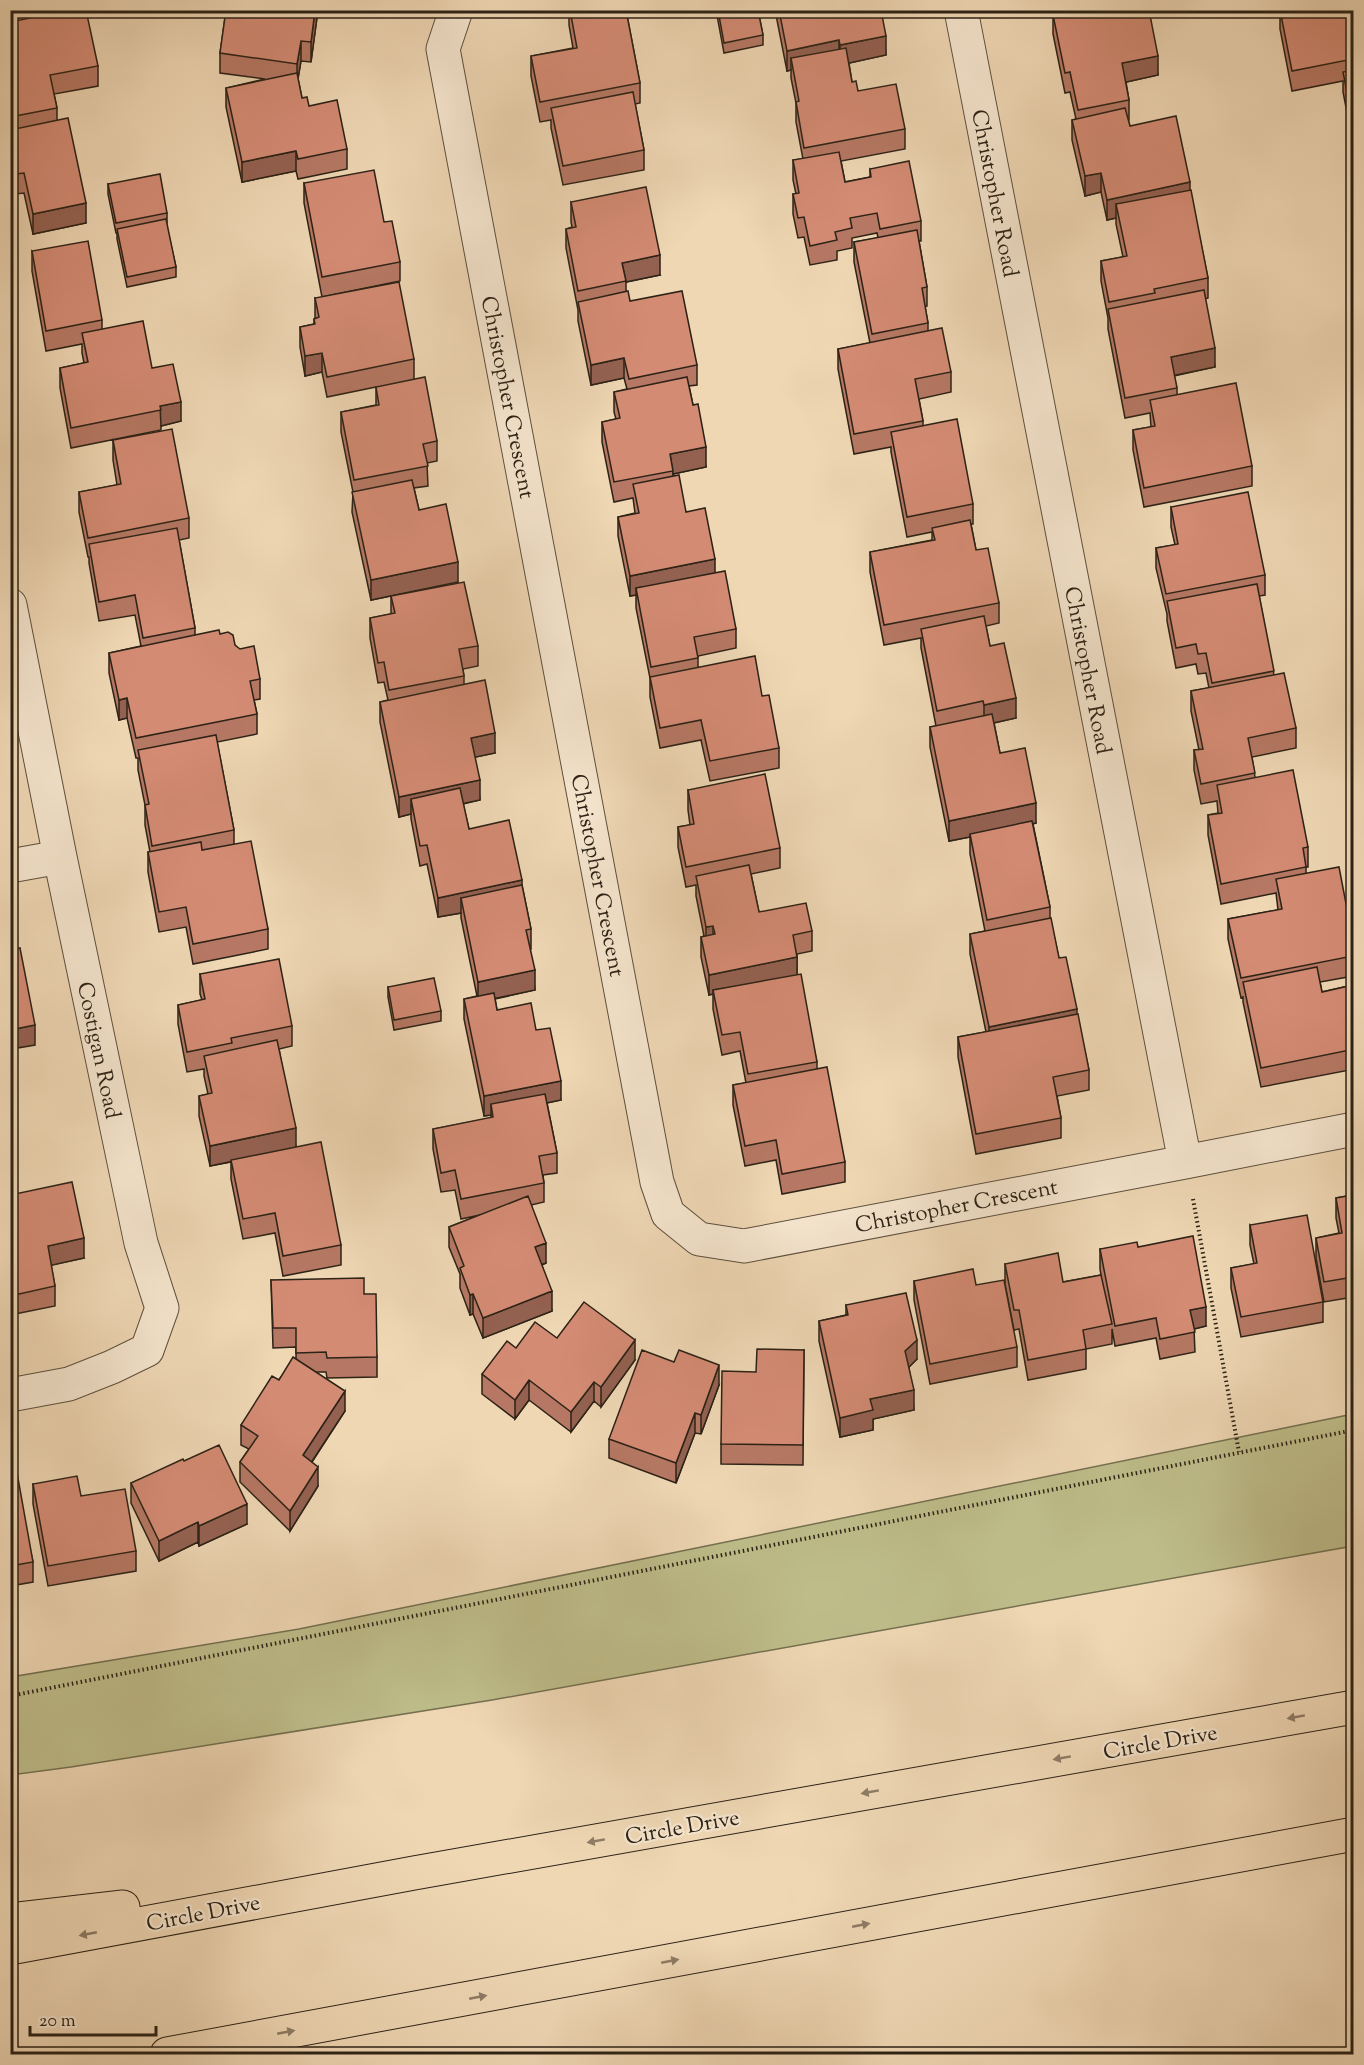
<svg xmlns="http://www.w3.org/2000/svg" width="1364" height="2065" font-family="'Sorts Mill Goudy',serif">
  <rect width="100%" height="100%" fill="#efd7b4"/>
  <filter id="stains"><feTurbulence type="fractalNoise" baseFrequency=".00333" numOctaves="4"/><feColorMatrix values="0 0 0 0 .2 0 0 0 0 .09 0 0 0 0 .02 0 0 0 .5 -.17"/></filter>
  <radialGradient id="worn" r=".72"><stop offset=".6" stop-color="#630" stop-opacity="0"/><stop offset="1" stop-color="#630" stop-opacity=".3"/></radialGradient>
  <path fill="#bebd8a" stroke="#757050" stroke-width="1.5" d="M 1353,1414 L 1353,1546 L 492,1700 L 71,1767 L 11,1775 L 11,1677 L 299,1629 Z"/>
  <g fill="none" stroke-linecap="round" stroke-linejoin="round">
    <defs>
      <path id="street" d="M 456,10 L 443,49 L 657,1182 L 668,1214 L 699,1239 L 744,1246 L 1185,1162
        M 961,10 L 1185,1162 L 1354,1129
        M 10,605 L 60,857 L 141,1243 L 162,1308 L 147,1350 L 112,1367 L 69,1384 L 10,1395
        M 10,866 L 60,857"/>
      <path id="highway" d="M 10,1920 L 123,1907
        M 10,1948 L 414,1873 L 1354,1707
        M 167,2054 L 1354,1834"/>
    </defs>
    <use href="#street" stroke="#5d4f3e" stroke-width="35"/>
    <use href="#highway" stroke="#2c2216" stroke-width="35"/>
    <path stroke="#2c2216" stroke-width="4" stroke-dasharray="1.5 3" stroke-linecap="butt" d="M 1193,1199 L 1239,1452
      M 10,1696 L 1354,1430"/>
    <use href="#street" stroke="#f5e5ce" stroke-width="33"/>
    <use href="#highway" stroke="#efd7b4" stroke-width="33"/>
  </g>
  <path fill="#b67864" stroke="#2c2216" stroke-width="1.5" d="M 10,10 L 59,10 L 59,13 L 98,66 L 98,86 L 54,94 L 57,108 L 57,121 L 86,223 L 33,234 L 24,193 L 16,194 L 10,167 Z
    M 226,10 L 318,10 L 311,62 L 301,61 L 298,79 L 302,98 L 347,149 L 347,169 L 298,179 L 296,171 L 242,182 L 226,107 L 226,88 L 265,79 L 220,73 L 220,53 Z
    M 569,10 L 626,10 L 640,83 L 640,103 L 635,104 L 644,150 L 644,170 L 563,185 L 551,128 L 551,120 L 540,122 L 531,76 L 531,56 L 573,48 L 569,25 Z
    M 716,10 L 758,10 L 763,35 L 763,45 L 724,53 Z
    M 775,10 L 881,10 L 886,55 L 849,63 L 852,82 L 858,91 L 905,129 L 905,149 L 841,161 L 845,182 L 870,177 L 870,169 L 921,221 L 921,241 L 919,241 L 927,287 L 927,306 L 925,307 L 928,323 L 928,331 L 951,372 L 951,392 L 919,399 L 923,421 L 923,426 L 973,504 L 973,524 L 971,524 L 976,550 L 999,603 L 999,623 L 986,626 L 990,646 L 1016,718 L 994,723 L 1000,753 L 1036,823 L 1033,824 L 1050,907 L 1050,918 L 1059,958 L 1077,1015 L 1089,1070 L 1089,1090 L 1057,1096 L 1061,1118 L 1061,1138 L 976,1154 L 958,1057 L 958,1037 L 986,1032 L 970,954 L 970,934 L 985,931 L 970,854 L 970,837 L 949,841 L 930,747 L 930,727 L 936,726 L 921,648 L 921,638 L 884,645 L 870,572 L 870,552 L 932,540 L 932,532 L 907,537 L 891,452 L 891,447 L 854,454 L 838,369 L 838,349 L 870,343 L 854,262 L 854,242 L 878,238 L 877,233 L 852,238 L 852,248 L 837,251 L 837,260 L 810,265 L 804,237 L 798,238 L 793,214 L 793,194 L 796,194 L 793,180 L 793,160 L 803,159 L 796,122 L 796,103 L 791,78 L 791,70 L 787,71 Z
    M 1046,10 L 1149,10 L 1158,75 L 1126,82 L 1129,100 L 1129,120 L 1128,120 L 1130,126 L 1190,190 L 1208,278 L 1208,298 L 1205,299 L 1215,367 L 1174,376 L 1177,388 L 1177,394 L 1252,466 L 1252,486 L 1144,507 L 1133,450 L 1133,430 L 1151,427 L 1150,413 L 1125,418 L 1108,329 L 1108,318 L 1101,281 L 1101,261 L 1123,257 L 1116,224 L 1116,218 L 1107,220 L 1101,192 L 1085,196 L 1072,140 L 1072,120 L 1076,119 L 1070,92 L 1065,93 L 1053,34 L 1053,16 L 1047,17 Z
    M 1280,10 L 1353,10 L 1353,143 L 1343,92 L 1343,81 L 1292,91 L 1280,29 Z
    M 304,183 L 384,222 L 400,262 L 400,281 L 322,297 L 304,203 Z
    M 108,184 L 167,213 L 167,223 L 166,223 L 176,267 L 176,277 L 127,287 L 117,239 L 117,233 L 116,233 L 108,194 Z
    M 571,202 L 660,275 L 626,282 L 626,292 L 630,301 L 697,365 L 697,385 L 689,386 L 706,467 L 673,474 L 673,476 L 686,512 L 715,573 L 736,629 L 736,648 L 698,656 L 698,667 L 762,696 L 779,748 L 779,768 L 710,781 L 701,740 L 660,748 L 650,697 L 650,678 L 636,608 L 636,595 L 630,596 L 618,536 L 618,517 L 635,513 L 633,498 L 614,502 L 602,442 L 602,422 L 616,419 L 614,412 L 614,392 L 627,389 L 624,378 L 591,385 L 578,321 L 578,310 L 566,248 L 566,229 L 572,227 L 571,222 Z
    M 32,251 L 102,320 L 102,329 L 152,368 L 181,421 L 161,426 L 161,430 L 71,448 L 60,388 L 60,368 L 84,363 L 82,353 L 82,344 L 46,351 L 32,271 Z
    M 315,298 L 414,359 L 414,379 L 437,441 L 437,461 L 427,463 L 428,486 L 414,488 L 419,510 L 458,582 L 371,600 L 352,512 L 353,492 L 341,432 L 341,412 L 376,405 L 376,387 L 327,397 L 322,372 L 305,376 L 300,347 L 300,327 L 314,324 L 314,319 L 315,318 Z
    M 113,440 L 189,518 L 189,538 L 179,540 L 195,628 L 195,635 L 220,634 L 235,645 L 260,679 L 260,699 L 254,700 L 257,714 L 257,734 L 217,742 L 234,830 L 234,844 L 268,929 L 268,949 L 193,964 L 186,927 L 159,932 L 148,872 L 148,852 L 150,852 L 145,825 L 145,805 L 138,770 L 138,758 L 136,758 L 127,718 L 119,720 L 109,673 L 109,653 L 141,646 L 135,615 L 99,621 L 89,563 L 89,557 L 88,557 L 79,512 L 79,492 L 117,485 L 113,460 Z
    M 1171,507 L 1265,575 L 1265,595 L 1259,596 L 1274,675 L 1296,728 L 1296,748 L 1252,757 L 1255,777 L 1308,847 L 1308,867 L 1306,867 L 1306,873 L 1353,940 L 1353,976 L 1320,982 L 1322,992 L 1353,985 L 1353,1064 L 1350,1065 L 1350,1070 L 1261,1087 L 1243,1002 L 1243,997 L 1241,998 L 1228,939 L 1228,919 L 1278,910 L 1276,893 L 1221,904 L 1208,835 L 1208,815 L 1218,813 L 1217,801 L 1201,804 L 1194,770 L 1194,750 L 1199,750 L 1191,711 L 1191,691 L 1209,688 L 1206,673 L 1198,674 L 1196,664 L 1176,668 L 1167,621 L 1167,614 L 1156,568 L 1156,548 L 1175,545 L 1171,527 Z
    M 391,596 L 478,646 L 478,666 L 463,669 L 464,676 L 464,684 L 495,753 L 475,757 L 480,800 L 463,804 L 469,829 L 522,885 L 531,929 L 531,949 L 530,949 L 535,990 L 495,999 L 497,1010 L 536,1030 L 561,1100 L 547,1103 L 557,1153 L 557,1173 L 543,1175 L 544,1183 L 544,1202 L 531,1205 L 546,1263 L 542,1265 L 552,1311 L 483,1338 L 473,1314 L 470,1315 L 460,1288 L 460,1274 L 449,1247 L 449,1227 L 480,1215 L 461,1219 L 455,1190 L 441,1192 L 433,1149 L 433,1129 L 491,1118 L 491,1115 L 484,1116 L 464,1019 L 464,999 L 477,996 L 461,918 L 461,913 L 438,917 L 427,864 L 420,866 L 411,819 L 411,814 L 399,817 L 380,722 L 380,702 L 388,700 L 384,682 L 378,683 L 370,638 L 370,618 L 391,614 Z
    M 688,790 L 780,848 L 780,868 L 751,874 L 759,912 L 812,931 L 812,951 L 797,954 L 797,974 L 817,1062 L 817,1069 L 845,1162 L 845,1182 L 782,1194 L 776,1160 L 745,1166 L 733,1105 L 733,1085 L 746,1083 L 740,1051 L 722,1055 L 713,1009 L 713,994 L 709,995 L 701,957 L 701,937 L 704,936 L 696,896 L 696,885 L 686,887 L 678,847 L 678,827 L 690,825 L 688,810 Z
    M 200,974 L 292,1026 L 292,1046 L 279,1049 L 296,1147 L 341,1245 L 341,1265 L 283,1276 L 275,1233 L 243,1239 L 231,1179 L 231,1162 L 210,1166 L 199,1116 L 199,1096 L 208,1094 L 204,1076 L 204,1069 L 187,1072 L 178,1024 L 178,1005 L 202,1000 L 200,994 Z
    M 388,987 L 441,1011 L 441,1021 L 394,1030 L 388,997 Z
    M 10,1195 L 84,1258 L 51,1265 L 55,1286 L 55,1306 L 10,1315 Z
    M 1353,1195 L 1353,1297 L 1324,1302 L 1316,1258 L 1316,1238 L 1339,1233 L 1336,1218 L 1336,1198 Z
    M 1250,1225 L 1323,1302 L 1323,1322 L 1241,1337 L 1231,1288 L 1231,1268 L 1254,1264 L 1250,1245 Z
    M 1138,1247 L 1206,1326 L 1194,1329 L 1195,1352 L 1160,1359 L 1156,1338 L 1115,1346 L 1112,1329 L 1112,1344 L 1086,1349 L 1086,1369 L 1028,1380 L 1019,1329 L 1014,1330 L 1005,1284 L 1005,1264 L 1063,1282 L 1101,1275 L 1100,1269 L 1100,1249 Z
    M 271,1280 L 364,1294 L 377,1357 L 377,1377 L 327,1378 L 326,1372 L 316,1372 L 345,1411 L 312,1462 L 318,1486 L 290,1531 L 240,1482 L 240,1462 L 249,1449 L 241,1445 L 241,1425 L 296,1359 L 296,1347 L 273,1348 Z
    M 914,1281 L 976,1285 L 1017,1347 L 1017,1367 L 930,1384 L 914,1300 Z
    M 846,1305 L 917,1359 L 909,1367 L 914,1410 L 873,1419 L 873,1430 L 840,1437 L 819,1341 L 819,1321 L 846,1315 Z
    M 557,1338 L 635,1360 L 601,1407 L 594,1401 L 571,1432 L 529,1400 L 515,1419 L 482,1394 L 482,1374 L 516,1348 Z
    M 804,1350 L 803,1465 L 721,1464 L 721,1444 L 756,1372 Z
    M 719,1385 L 701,1434 L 695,1433 L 676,1483 L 609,1458 L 609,1439 Z
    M 10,1457 L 33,1562 L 33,1582 L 10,1586 Z
    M 184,1461 L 247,1524 L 199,1546 L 198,1542 L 159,1561 L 131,1503 L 131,1483 Z
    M 33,1484 L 81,1496 L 136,1551 L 136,1571 L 48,1586 L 33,1504 Z"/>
  <path fill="#946151" stroke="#2c2216" stroke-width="1.5" d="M 315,10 L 318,10 L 311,62 L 311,42 Z
    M 886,36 L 886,55 L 840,65 L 840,45 Z
    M 839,40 L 839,60 L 791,58 L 791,70 L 787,71 L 787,51 Z
    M 301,41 L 301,61 L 297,84 L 297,64 Z
    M 1158,56 L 1158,75 L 1122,83 L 1122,63 Z
    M 296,151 L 296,171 L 242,182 L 242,162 Z
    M 1101,173 L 1101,192 L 1085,196 L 1085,176 Z
    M 1190,182 L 1190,202 L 1116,204 L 1116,218 L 1107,220 L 1107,200 Z
    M 86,203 L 86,223 L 33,234 L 33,214 Z
    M 660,255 L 660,275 L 626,282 L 622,263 Z
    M 1215,348 L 1215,367 L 1171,376 L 1171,357 Z
    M 322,353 L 322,372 L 305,376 L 305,356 Z
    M 624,358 L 624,378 L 591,385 L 591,365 Z
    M 181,402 L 181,421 L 161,426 L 160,406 Z
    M 706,447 L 706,467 L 673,474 L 670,454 Z
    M 715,559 L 715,578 L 636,588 L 636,595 L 630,596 L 630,576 Z
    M 458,562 L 458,582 L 371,600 L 371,580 Z
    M 127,698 L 127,718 L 119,720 L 119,700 Z
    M 1016,698 L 1016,718 L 984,725 L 984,705 Z
    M 495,733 L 495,753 L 471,758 L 471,738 Z
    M 480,780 L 480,800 L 414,814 L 411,799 L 411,814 L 399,817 L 399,797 Z
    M 1036,803 L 1036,823 L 970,837 L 970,834 L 970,837 L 949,841 L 949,821 Z
    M 522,880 L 522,900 L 461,898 L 461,913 L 438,917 L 438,898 Z
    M 713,926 L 713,945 L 706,947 L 706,927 Z
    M 797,957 L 797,977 L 713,990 L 713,994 L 709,995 L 709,975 Z
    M 535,970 L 535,990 L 478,1002 L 478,982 Z
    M 1077,1009 L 1077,1029 L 989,1047 L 989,1027 Z
    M 35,1025 L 35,1045 L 12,1049 L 12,1067 L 10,1067 L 10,1030 Z
    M 561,1081 L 561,1100 L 493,1114 L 491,1104 L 491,1115 L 484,1116 L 484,1096 Z
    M 296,1128 L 296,1148 L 210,1166 L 210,1146 Z
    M 84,1238 L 84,1258 L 48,1266 L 48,1246 Z
    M 546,1243 L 546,1263 L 535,1267 L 535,1247 Z
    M 552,1291 L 552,1311 L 483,1338 L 483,1318 Z
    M 473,1294 L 473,1314 L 470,1315 L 470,1295 Z
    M 1206,1307 L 1206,1326 L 1190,1330 L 1190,1310 Z
    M 635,1340 L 635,1360 L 601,1407 L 601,1387 Z
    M 917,1340 L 917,1359 L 905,1371 L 905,1351 Z
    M 719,1365 L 719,1385 L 701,1434 L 701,1415 Z
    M 529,1380 L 529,1400 L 515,1419 L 515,1400 Z
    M 594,1382 L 594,1401 L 571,1432 L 571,1412 Z
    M 914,1390 L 914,1410 L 873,1419 L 873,1430 L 840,1437 L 840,1418 L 870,1399 Z
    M 345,1391 L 345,1411 L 303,1475 L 303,1455 Z
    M 695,1413 L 695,1433 L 676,1483 L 676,1463 Z
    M 318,1467 L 318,1486 L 290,1531 L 290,1511 Z
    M 247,1504 L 247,1524 L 199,1546 L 199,1526 Z
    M 198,1522 L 198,1542 L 159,1561 L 159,1541 Z"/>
  <path fill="#d48b74" stroke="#2c2216" stroke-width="1.5" d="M 70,10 L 86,10 L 98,66 L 50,75 L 57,108 L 10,117 L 10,22 Z
    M 226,10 L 315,10 L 311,42 L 301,41 L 297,64 L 220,53 Z
    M 570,10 L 626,10 L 640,83 L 540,102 L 531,56 L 577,48 Z
    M 718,10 L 758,10 L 763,35 L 724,43 Z
    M 779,10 L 881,10 L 886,36 L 840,45 L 839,40 L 787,51 Z
    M 1073,10 L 1149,10 L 1158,56 L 1122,63 L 1129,100 L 1078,110 L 1070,72 L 1065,73 L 1053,15 Z
    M 1280,10 L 1353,10 L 1353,59 L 1292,71 Z
    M 846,48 L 852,82 L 856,81 L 858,91 L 896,84 L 905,129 L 804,148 L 796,102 L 799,101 L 791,58 Z
    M 1353,70 L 1353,123 L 1343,72 Z
    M 297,73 L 302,98 L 307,97 L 309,106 L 337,100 L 347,149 L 298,159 L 296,151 L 242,162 L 226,88 Z
    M 633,92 L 644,150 L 563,166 L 551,108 Z
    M 1125,108 L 1130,126 L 1176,116 L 1190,182 L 1107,200 L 1101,173 L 1085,176 L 1072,120 Z
    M 68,118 L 86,203 L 33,214 L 24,173 L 16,174 L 10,147 L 10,130 Z
    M 839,152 L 845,182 L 871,177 L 870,169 L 909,161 L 921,221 L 880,229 L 877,213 L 850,218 L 852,228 L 835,232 L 837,240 L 810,246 L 804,217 L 798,218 L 793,194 L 799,193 L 793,160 Z
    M 374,170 L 384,222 L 392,221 L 400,262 L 322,277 L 304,183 Z
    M 160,174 L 167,213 L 116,223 L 108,184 Z
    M 646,187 L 660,255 L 622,263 L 626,281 L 578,291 L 566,229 L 576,227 L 571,202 Z
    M 1191,190 L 1208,278 L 1154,289 L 1155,293 L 1109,302 L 1101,261 L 1127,256 L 1116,204 Z
    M 166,219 L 176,267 L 127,277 L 117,229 Z
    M 917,230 L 927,287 L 922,288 L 928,323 L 872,334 L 854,242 Z
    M 88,241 L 102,320 L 46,331 L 32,251 Z
    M 399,282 L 414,359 L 327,377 L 322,353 L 305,356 L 300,327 L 315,324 L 314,319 L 319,317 L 315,298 Z
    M 1204,290 L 1215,348 L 1171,357 L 1177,388 L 1125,398 L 1108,309 Z
    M 628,291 L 630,301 L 682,291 L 697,365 L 629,379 L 624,358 L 591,365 L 578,302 Z
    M 143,321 L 152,368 L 173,364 L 181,402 L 160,406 L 161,410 L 71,428 L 60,368 L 88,362 L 82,333 Z
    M 942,328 L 951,372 L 915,379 L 923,421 L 854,434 L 838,349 Z
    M 425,377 L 437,441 L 423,444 L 428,466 L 354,480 L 341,412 L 379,405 L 376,387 Z
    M 687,377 L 693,405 L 698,404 L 706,447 L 670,454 L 673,471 L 614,482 L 602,422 L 620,418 L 614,392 Z
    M 1236,383 L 1252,466 L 1144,488 L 1133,430 L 1155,426 L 1150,400 Z
    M 957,419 L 973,504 L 907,517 L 891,432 Z
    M 172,429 L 189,518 L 88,538 L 79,492 L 121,484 L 113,440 Z
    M 679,475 L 686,512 L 705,508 L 715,559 L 630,576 L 618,517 L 639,513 L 633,484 Z
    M 412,480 L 419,510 L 446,504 L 458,562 L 371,580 L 352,492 Z
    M 1248,492 L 1265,575 L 1166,594 L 1156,548 L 1178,544 L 1171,507 Z
    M 970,520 L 976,550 L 988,548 L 999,603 L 884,625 L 870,552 L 935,540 L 932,528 Z
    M 177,528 L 195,628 L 143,638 L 135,595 L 99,602 L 89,544 Z
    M 725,571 L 736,629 L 694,637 L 698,658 L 651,667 L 636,588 Z
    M 464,582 L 478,646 L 459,649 L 464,676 L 389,690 L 384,662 L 378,663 L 370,618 L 395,613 L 391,596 Z
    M 1257,584 L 1274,671 L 1212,683 L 1206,653 L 1198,654 L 1196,644 L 1176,648 L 1167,601 Z
    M 984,616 L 990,646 L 1004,643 L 1016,698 L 984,705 L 983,701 L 937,711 L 921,629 Z
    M 219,630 L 220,634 L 228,632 L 233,635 L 235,645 L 240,649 L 254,646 L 260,679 L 250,681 L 257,714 L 136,738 L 127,698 L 119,700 L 109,653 Z
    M 755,656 L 762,696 L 769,695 L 779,748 L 710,761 L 701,720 L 660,728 L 650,677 Z
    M 1284,673 L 1296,728 L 1248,738 L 1255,773 L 1201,784 L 1194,750 L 1203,749 L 1191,691 Z
    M 485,680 L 495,733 L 471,738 L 480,780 L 399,797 L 380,702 Z
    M 992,714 L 1000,753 L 1025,748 L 1036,803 L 949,821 L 930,727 Z
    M 216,735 L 234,830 L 152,846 L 145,805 L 149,804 L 138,750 Z
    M 1293,770 L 1308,847 L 1303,848 L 1306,867 L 1221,884 L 1208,815 L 1222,813 L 1217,785 Z
    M 765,774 L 780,848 L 686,867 L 678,827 L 694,824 L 688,790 Z
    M 460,788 L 469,829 L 509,820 L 522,880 L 438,898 L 427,845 L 420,846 L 411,799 Z
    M 1032,821 L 1050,907 L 987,920 L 970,834 Z
    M 251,841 L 268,929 L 193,944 L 186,907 L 159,912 L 148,852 L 201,842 L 202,850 Z
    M 749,865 L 759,912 L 806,903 L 812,931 L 793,935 L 797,957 L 709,975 L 701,937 L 715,934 L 713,926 L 706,927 L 696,876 Z
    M 1339,867 L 1353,940 L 1353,956 L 1241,978 L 1228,919 L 1282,909 L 1276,879 Z
    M 522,885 L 531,929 L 526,930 L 535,970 L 478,982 L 461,898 Z
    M 1051,918 L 1059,958 L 1066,957 L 1077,1009 L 989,1027 L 970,934 Z
    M 20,948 L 35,1025 L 10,1030 L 10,950 Z
    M 279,959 L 292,1026 L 231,1038 L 232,1043 L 187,1052 L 178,1005 L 205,999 L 200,974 Z
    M 1317,967 L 1322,992 L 1353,985 L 1353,1044 L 1349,1045 L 1350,1050 L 1261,1068 L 1243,982 Z
    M 801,974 L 817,1062 L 748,1074 L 740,1032 L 722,1035 L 713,990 Z
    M 434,978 L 441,1011 L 394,1020 L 388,987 Z
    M 494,993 L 497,1010 L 531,1003 L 536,1030 L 550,1028 L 561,1081 L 484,1096 L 464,999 Z
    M 1078,1014 L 1089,1070 L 1053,1077 L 1061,1118 L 976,1134 L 958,1037 Z
    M 277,1040 L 296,1128 L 210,1146 L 199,1096 L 212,1093 L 204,1056 Z
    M 827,1067 L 845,1162 L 782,1174 L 776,1140 L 745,1146 L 733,1085 Z
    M 545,1094 L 557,1153 L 539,1156 L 544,1183 L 461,1199 L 455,1170 L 441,1173 L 433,1129 L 493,1117 L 491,1104 Z
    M 321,1142 L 341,1245 L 283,1256 L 275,1213 L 243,1219 L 231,1160 Z
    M 72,1182 L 84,1238 L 48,1246 L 55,1286 L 10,1296 L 10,1195 Z
    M 1353,1195 L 1353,1277 L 1324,1282 L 1316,1238 L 1342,1233 L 1336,1198 Z
    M 528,1196 L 546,1243 L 535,1247 L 552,1291 L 483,1318 L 473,1294 L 470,1295 L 460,1268 L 464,1266 L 449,1227 Z
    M 1307,1215 L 1323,1302 L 1241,1317 L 1231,1268 L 1257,1263 L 1250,1225 Z
    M 1193,1236 L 1206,1307 L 1190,1310 L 1195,1332 L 1160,1339 L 1156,1318 L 1115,1326 L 1100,1249 L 1137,1242 L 1138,1247 Z
    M 1058,1253 L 1063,1282 L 1101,1275 L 1112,1324 L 1083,1330 L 1086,1349 L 1028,1360 L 1019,1310 L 1014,1310 L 1005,1264 Z
    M 973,1269 L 976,1285 L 1004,1280 L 1017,1347 L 930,1364 L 914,1281 Z
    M 364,1278 L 364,1294 L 376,1294 L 377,1357 L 327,1358 L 326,1352 L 296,1353 L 296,1328 L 273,1328 L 271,1280 Z
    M 906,1293 L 917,1340 L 905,1351 L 914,1390 L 870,1399 L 873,1410 L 840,1418 L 819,1321 L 848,1315 L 846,1305 Z
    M 584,1302 L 635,1340 L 601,1387 L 594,1382 L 571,1412 L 529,1380 L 515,1400 L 482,1374 L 507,1341 L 516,1348 L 535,1322 L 557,1338 Z
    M 757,1349 L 804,1350 L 803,1445 L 721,1444 L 722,1371 L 756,1372 Z
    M 642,1350 L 674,1362 L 679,1350 L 719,1365 L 701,1415 L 695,1413 L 676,1463 L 609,1439 Z
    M 293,1357 L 345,1391 L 303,1455 L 318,1467 L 290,1511 L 240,1462 L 258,1436 L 241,1425 L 272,1376 L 279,1380 Z
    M 219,1445 L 247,1504 L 199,1526 L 198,1522 L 159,1541 L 131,1483 L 183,1459 L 184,1461 Z
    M 14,1456 L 33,1562 L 10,1566 L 10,1457 Z
    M 77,1476 L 81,1496 L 125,1489 L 136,1551 L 48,1566 L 33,1484 Z"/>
  <defs><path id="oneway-solid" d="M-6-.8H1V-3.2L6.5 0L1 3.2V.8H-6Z" transform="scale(1.5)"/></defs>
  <g fill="#8e7c65">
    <use href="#oneway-solid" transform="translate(1296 1717) rotate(170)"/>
    <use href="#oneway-solid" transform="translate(1062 1758) rotate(170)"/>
    <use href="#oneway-solid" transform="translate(870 1792) rotate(170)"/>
    <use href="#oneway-solid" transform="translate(596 1841) rotate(170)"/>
    <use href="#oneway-solid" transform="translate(861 1925) rotate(-11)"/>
    <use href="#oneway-solid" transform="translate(88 1934) rotate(169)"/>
    <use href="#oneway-solid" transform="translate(670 1961) rotate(-11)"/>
    <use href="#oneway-solid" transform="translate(478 1997) rotate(-11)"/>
    <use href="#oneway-solid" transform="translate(286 2032) rotate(-11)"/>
  </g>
  <g text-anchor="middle" stroke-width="4.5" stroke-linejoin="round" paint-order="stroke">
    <g font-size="22" fill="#2c2216" stroke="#f5e5ce">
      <text transform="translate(996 193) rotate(79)" y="8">Christopher Road</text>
      <text transform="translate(509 397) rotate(79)" y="8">Christopher Crescent</text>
      <text transform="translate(1089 670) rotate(79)" y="8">Christopher Road</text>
      <text transform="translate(599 875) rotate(79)" y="8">Christopher Crescent</text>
      <text transform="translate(100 1050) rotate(78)" y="8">Costigan Road</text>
      <text transform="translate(956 1205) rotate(-11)" y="8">Christopher Crescent</text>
      <text transform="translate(1160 1741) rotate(-10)" y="8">Circle Drive</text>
      <text transform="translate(682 1826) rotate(-10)" y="8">Circle Drive</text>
      <text transform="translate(203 1912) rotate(-11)" y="8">Circle Drive</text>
    </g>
  </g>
  <rect width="1364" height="2065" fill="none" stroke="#efd7b4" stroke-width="36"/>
  <rect x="12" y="12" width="1340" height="2041" fill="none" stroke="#2c2216" stroke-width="3"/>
  <rect x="18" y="18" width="1328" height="2029" fill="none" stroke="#2c2216" stroke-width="1.5"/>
  <path d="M30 2026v9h126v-9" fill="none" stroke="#2c2216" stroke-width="3"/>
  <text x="39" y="2026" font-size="18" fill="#2c2216" stroke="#f5e5ce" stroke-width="4.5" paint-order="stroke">20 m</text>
  <rect width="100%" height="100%" filter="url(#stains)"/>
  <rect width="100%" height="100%" fill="url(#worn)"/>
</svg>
